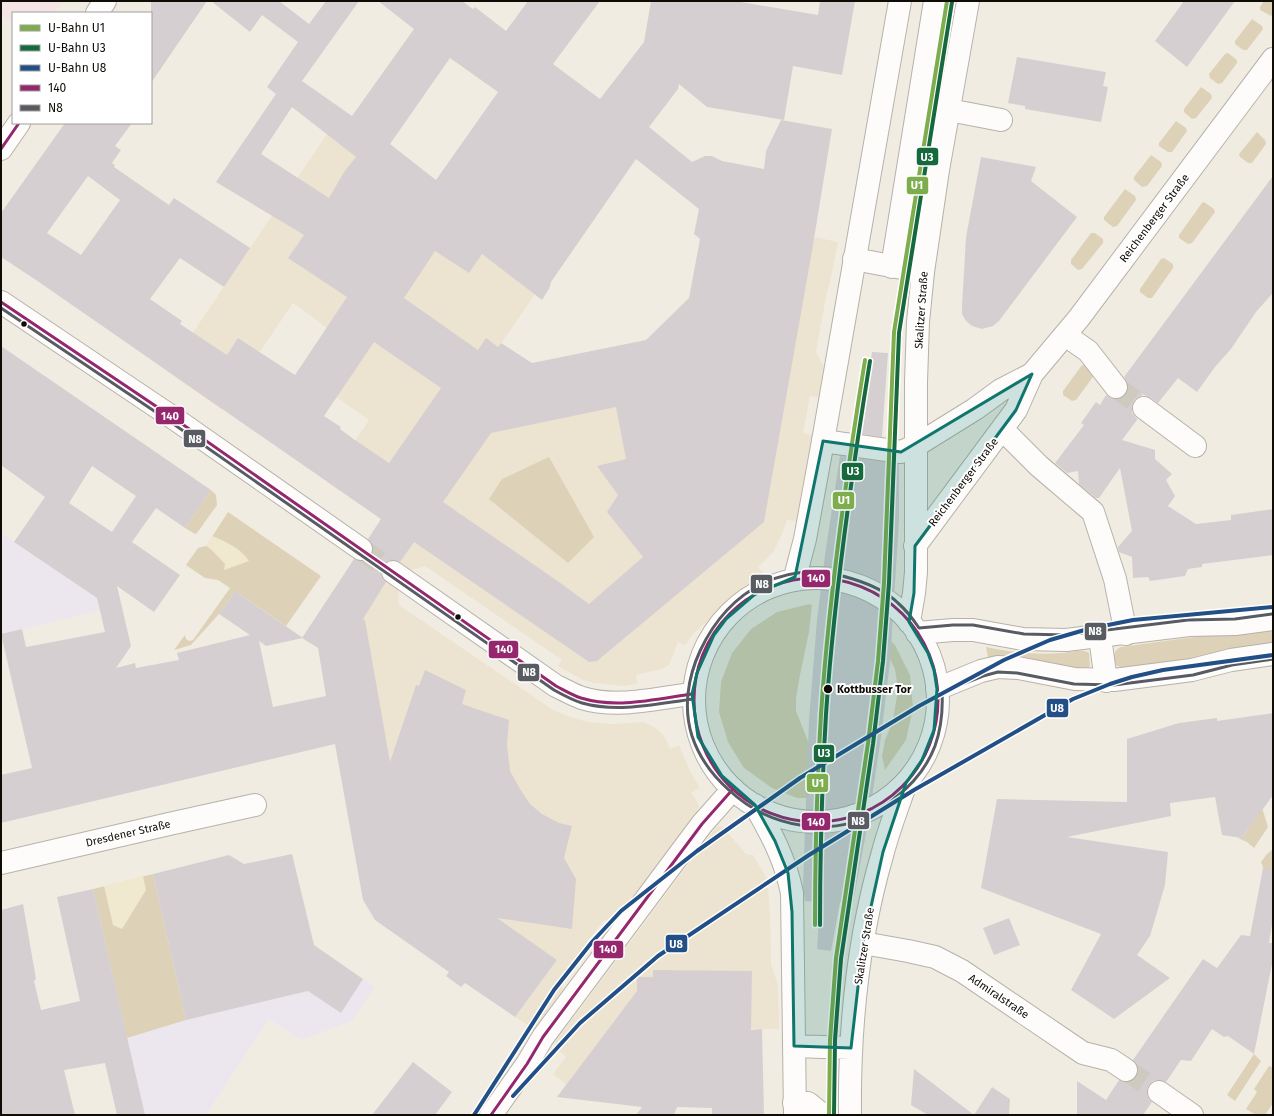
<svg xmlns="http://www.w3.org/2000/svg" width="1274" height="1116" font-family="'Fira Sans',sans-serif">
  <rect width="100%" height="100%" fill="#f1ece1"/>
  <path fill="#ece4d0" d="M 327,134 L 535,294 L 381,519 L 327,482 L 369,420 L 336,397 L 327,328 L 293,303 L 221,409 L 167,371 Z
    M 814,237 L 838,242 L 832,273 L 826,297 L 816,352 L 824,367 L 819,397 L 810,396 L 803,433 L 812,435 L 796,521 L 787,520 L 782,534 L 774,551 L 758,567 L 764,574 L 698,629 L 692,635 L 685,645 L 678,642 L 669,665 L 662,669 L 636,675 L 637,684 L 623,686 L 594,683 L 581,679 L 558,666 L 562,660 L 425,566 L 412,570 L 398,591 L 399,605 L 553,710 L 570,717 L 588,722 L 614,724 L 643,722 L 656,728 L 664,736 L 670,749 L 679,745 L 691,773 L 700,788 L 691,793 L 697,801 L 699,806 L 698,810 L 616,919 L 603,921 L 561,977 L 563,990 L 536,1026 L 530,1026 L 515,1017 L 557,960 L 536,946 L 410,871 L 348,622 L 406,536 L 492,412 L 664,381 Z
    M 722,826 L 746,854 L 749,855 L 753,855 L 766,877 L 768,885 L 770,913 L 771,964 L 778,985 L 779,1029 L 660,1029 L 587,1100 L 553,1074 L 566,1057 L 556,1048 L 555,1042 L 711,834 L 716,827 Z"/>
  <path fill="#f4e4e6" d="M 1,1 L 63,1 L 54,13 L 13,13 L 13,23 L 1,15 Z"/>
  <path fill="#ece6ee" d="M 1,533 L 65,576 L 111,608 L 1,634 Z
    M 363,979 L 375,987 L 352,1021 L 301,1040 L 269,1019 L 206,1115 L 145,1115 L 127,1038 L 186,1020 L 308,991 L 341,1013 Z"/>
  <path fill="#ddd2b7" d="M 1264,1 L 1273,1 L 1273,14 L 1271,16 L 1260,10 L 1260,7 Z
    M 1252,19 L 1262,26 L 1263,29 L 1247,50 L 1243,50 L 1235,44 L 1235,41 Z
    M 1228,53 L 1237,60 L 1237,63 L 1222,83 L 1218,84 L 1210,78 L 1209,74 L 1225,54 Z
    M 1201,87 L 1211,94 L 1212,98 L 1196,118 L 1192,119 L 1184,112 L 1184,109 Z
    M 1176,121 L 1186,128 L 1187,131 L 1172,152 L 1168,152 L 1159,146 L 1159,143 Z
    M 1257,132 L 1265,140 L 1266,144 L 1252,163 L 1248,163 L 1240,157 L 1239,154 Z
    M 1151,155 L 1161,162 L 1162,166 L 1147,186 L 1142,187 L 1134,180 L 1134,177 Z
    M 1125,189 L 1135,196 L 1136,200 L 1117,226 L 1113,227 L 1104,220 L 1104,217 Z
    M 1204,202 L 1214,209 L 1215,212 L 1192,243 L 1188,244 L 1179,238 L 1179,235 L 1202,203 Z
    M 1091,233 L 1095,233 L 1103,239 L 1103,243 L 1082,269 L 1078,270 L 1071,264 L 1071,260 Z
    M 1164,258 L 1173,264 L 1173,268 L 1152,298 L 1148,298 L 1140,292 L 1140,289 L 1161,259 Z
    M 1082,365 L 1085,365 L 1093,375 L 1093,377 L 1076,400 L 1072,401 L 1063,395 L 1063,391 Z
    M 549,457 L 594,537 L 568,563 L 489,499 L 502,479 Z
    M 211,490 L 216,495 L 217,505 L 197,533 L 195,534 L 185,528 Z
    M 228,512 L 321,576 L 286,626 L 235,591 L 219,614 L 191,645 L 174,650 L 185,635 L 186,639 L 189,641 L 193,640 L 230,588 L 218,580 L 205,578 L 186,565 L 198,548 L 206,546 Z
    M 809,604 L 812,605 L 809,632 L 799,680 L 796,699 L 796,711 L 811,749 L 810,798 L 797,798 L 772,788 L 744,768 L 728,742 L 719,712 L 721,682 L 732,653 L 751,629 L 777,612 Z
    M 1273,626 L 1273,648 L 1123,668 L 1117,666 C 1113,660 1112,650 1121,647 Z
    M 884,634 L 895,645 L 910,675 L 913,708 L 906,740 L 885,770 L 882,756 L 885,740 L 891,726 L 894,714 L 898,690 L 895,669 L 886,651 Z
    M 986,647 C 1010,652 1036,655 1061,653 C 1069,653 1083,648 1089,653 L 1090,666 C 1082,674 1028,657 1015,655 C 1006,654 997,655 988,658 Z
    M 1260,801 L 1268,827 L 1254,848 L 1247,842 L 1238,838 L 1243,837 L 1256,818 Z
    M 1273,849 L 1273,892 L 1261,862 L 1267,854 Z
    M 153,874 L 186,1020 L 127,1038 L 93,889 Z
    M 1254,1054 L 1261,1061 L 1235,1101 L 1227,1095 Z
    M 1273,1065 L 1273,1103 L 1265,1115 L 1256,1115 L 1246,1109 L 1257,1092 L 1254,1089 L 1269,1066 L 1272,1067 Z"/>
  <path fill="#f0e9cf" d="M 212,536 C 225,541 242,549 249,561 L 224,570 L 225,564 C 220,559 211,548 206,546 Z
    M 143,876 L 146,890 L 122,929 L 113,925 L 104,886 Z"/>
  <path fill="#d6cfd2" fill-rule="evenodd" d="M 151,1 L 207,1 L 151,83 Z
    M 211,1 L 279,1 L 309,24 L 326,1 L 359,1 L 302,81 L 352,116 L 414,29 L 378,1 L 462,1 L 473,9 L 475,7 L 506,31 L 528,1 L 600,1 L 553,64 L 600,99 L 644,42 L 651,1 L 735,1 L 818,15 L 820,1 L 855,1 L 842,75 L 793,66 L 784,120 L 707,107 L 679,84 L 678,89 L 649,127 L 692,162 L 705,156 L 712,156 L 722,161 L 764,169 L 766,151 L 781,120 L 832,129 L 812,251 L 764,522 L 597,661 L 589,662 L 414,542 L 400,562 L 394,560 L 388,561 L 383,565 L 381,571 L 382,577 L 386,582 L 363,619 L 365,620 L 390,762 L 416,685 L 419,686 L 425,670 L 466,690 L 462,704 L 509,720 L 507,744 L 510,771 L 520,789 L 530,804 L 542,814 L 559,823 L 572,826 L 564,858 L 576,879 L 572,929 L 497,918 L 557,960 L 515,1017 L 465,983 L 461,987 L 446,976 L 449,972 L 375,920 L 363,900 L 335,744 L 1,823 L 1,775 L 32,768 L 1,634 L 22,629 L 26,647 L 105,632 L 97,598 L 14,542 L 45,497 L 1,465 L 1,346 L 211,490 L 185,528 L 156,508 L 132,542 L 180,575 L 154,612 L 117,586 L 131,646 L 116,668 L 135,663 L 136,668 L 179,660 L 177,653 L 250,635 L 219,614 L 235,591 L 303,638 L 266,646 L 259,641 L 273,707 L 326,696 L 318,648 L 302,638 L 354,559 L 360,561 L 366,560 L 371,556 L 373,550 L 372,544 L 368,539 L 381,519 L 36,280 L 1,257 L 1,213 L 65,123 L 132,123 L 115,146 L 121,150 L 112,163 L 115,165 L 114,167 L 169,205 L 174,198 L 250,248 L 224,287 L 180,258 L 150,299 L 182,321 L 180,324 L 227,355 L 238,338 L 295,375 L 347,297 L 288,258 L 304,235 L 216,182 L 276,94 L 267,87 L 298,42 L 262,15 L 250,32 ZM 450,58 L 498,92 L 436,180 L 390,144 ZM 292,107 L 356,157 L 344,172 L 329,198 L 261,154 ZM 636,159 L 699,209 L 694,234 L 700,239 L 689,298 L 646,340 L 532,363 L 501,343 L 498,347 L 486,338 L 478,350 L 404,298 L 435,251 L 469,273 L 482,254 L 542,300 L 549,289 L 551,282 ZM 88,176 L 120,200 L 81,255 L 47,233 ZM 374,342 L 441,388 L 389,463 L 355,440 L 340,429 L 341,427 L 324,416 ZM 616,407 L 626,459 L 597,466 L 618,495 L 607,512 L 643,557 L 589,604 L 559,582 L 443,502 L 491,433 ZM 92,466 L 136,496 L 112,532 L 69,503 Z
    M 1184,1 L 1235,1 L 1187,67 L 1155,41 Z
    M 1017,57 L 1106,72 L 1103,86 L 1108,87 L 1101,122 L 1025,109 L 1025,106 L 1008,103 Z
    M 981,157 L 1036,167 L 1031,181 L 1077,217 L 999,321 L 993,326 L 982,329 L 972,326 L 966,321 L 962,314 L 962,306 L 966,237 Z
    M 1273,176 L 1273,293 L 1256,312 L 1231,349 L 1215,367 L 1197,392 L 1178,378 L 1158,403 L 1151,398 L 1142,394 L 1142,396 L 1134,400 L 1132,407 L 1132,413 L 1137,419 L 1137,420 L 1122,440 L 1155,450 L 1155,459 L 1172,474 L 1166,480 L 1175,496 L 1168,506 L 1196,524 L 1231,520 L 1231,515 L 1273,509 L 1273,555 L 1202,564 L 1202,567 L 1188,569 L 1185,576 L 1150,581 L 1148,577 L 1133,578 L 1132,557 L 1119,552 L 1118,547 L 1132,531 L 1120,468 L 1099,498 L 1096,498 L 1079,484 L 1078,471 L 1067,473 L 1055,463 L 1084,425 L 1081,423 L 1096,402 L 1100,405 L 1106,395 L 1111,398 L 1117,399 L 1124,397 L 1127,392 L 1128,386 L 1124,377 Z
    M 872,352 L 888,353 L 882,437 L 860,434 Z
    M 840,456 L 899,464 L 899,520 L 890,662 L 880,744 L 869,817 L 853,903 L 840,902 L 831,951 L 817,949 L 820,902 L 805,901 L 803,886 L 804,858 L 809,720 L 817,620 L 825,555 Z
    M 1273,713 L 1273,795 L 1242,838 L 1222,835 L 1215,797 L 1170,803 L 1171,816 L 1067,837 L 1168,852 L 1165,885 L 1150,936 L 1137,955 L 1170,978 L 1114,1019 L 1071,990 L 1101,934 L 981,888 L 997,799 L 1127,802 L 1127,739 L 1179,723 L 1217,718 L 1217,721 Z
    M 292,854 L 314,945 L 363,979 L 341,1013 L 308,991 L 186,1020 L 153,874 L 229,855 L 244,864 Z
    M 1263,868 L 1273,869 L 1273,919 L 1269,943 L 1273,943 L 1273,959 L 1254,1054 L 1228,1036 L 1224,1037 L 1212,1029 L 1191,1061 L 1181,1060 L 1166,1082 L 1160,1080 L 1153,1081 L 1149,1085 L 1147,1091 L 1148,1098 L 1152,1102 L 1143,1115 L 1077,1115 L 1077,1081 L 1106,1100 L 1119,1080 L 1126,1082 L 1132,1081 L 1137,1077 L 1138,1070 L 1137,1064 L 1133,1060 L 1203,959 L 1217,968 L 1241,935 L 1250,936 Z
    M 93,889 L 145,1115 L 117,1115 L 105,1063 L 64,1070 L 75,1115 L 1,1115 L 1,910 L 23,904 L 36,979 L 34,981 L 41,1010 L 80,1001 L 57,897 Z
    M 1009,918 L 1020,945 L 994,955 L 983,928 Z
    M 653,970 L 752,971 L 751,1030 L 762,1029 L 764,1115 L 712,1115 L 712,1108 L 677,1107 L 674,1115 L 636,1115 L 642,1107 L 557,1097 L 637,991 L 637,977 L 653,977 Z
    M 413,1062 L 452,1092 L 435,1115 L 372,1115 Z
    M 914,1069 L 974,1115 L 992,1087 L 1010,1099 L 1009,1115 L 928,1115 L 911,1105 Z"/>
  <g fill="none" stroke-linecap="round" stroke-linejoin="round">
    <path stroke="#cfcac0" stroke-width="22" stroke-dasharray="22 11" stroke-linecap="butt" d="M 1116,387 L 1144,408
      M 361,549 L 393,572
      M 1126,1070 L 1159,1092"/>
    <defs>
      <path id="minor" d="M 97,13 L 105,1
        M 949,110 L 1001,120
        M 1,149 L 19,123
        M 854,259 L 923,272
        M 892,267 L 935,1
        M 1,302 L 175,419 L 361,549
        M 1065,335 L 1088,351 L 1116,387
        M 1144,408 L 1195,446
        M 1002,429 L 1039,466 L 1093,512 L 1115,579 L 1126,634
        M 823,441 L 901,452 L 917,445 L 975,409 L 1001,390 L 1032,374
        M 915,546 L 1016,410 L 1032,374 L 1079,318 L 1273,59
        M 393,572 L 556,686 C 565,690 573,695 582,698 C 617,709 656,698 692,694
        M 1100,637 L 1106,681
        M 1,863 L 169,824 L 255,805
        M 863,943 L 908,951 L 935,957 L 962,971 L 1083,1053 L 1111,1060 L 1126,1070
        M 1159,1092 L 1192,1115
        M 794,1103 L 808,1103 L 823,1115
        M 491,1115 L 527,1064 L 543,1037 L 702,824 L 733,789"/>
      <path id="major" d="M 795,577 L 805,539 L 823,441 L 900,1
        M694 700a122 122 0 1 1 244 0a122 122 0 1 1-244 0Z
        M 909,622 L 914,593 L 916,572 L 916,382 L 918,322 L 923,272 L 938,170 L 968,1
        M 917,633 L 953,630 L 973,630 L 1023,639 L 1066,640 L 1189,625 L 1235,624 L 1273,619
        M 937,689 L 981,671 L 998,667 L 1018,668 L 1075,679 L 1114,680 L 1192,670 L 1231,660 L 1273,654
        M 755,805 C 772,835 785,859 792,893 L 795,1115
        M 794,1046 L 851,1048
        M 850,1115 C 849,1027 858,937 883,852 C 889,829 898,806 906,783"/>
    </defs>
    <use href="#minor" stroke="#b6b2aa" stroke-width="24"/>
    <use href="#major" stroke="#b6b2aa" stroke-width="24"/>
    <use href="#minor" stroke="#fdfcfa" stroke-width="22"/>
    <use href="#major" stroke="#fdfcfa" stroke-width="22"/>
    <defs>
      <path id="bus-1" d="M 1,302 L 175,419 L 556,686 C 564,690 572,695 581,698 C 617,709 656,699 692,694
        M694 700a122 122 0 1 1 244 0a122 122 0 1 1-244 0Z
        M 491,1115 L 527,1064 L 543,1037 L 702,824 L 733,789"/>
      <path id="bus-2" d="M 1,308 L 172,423 L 554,690 C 563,695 572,700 582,703 C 618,713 656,704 693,699
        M 1272,614 L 1235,619 L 1188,620 L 1066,635 L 1024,634 L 973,625 L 953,625 L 919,628 C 913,619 906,610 898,603 C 886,591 869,584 853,579 C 787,557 729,589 700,651 C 688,677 683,708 692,736 C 699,757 713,776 729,790 C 768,827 830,839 878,812 C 884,808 890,803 895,798 C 912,785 927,767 935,746 C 941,729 943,710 942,692 L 983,676 L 998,672 L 1017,673 L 1074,684 L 1114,685 L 1193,675 L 1232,665 L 1273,659"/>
      <path id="bus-3" d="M 1,149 L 19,123"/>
    </defs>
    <use href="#bus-1" stroke="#fff" stroke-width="6"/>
    <use href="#bus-2" stroke="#fff" stroke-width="6"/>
    <use href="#bus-3" stroke="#fff" stroke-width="6"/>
    <use href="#bus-1" stroke="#95276e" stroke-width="3"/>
    <use href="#bus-2" stroke="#595b62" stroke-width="3"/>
    <use href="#bus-3" stroke="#95276e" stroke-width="3"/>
    <defs>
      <path id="metro-1" d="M 815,925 C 815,854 817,784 821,714 C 829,595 846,477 865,360
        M 829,1115 L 830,1040 L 836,958 L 868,743 L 878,661 L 884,583 L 894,332 L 947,1"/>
      <path id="metro-2" d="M 820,925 C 820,855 822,784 826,714 C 834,596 851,478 870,361
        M 834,1115 L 835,1040 L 841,959 L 873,744 L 883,661 L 889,583 L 899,333 L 952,2"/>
      <path id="metro-3" d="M 513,1096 L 580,1023 L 658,956 L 809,855 L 914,790 L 1073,699 L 1110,684 L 1132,677 L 1163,670 L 1273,655
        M 474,1115 L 554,990 L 592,942 L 621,911 L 697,851 L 800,778 L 919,706 L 1004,660 L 1050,640 L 1088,629 L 1133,620 L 1273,607"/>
    </defs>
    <use href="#metro-1" stroke="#fff" stroke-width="7"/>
    <use href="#metro-2" stroke="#fff" stroke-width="7"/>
    <use href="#metro-3" stroke="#fff" stroke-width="7"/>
    <use href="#metro-1" stroke="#7dad4c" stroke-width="4"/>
    <use href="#metro-2" stroke="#16683d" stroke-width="4"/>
    <use href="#metro-3" stroke="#224f86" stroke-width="4"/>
  </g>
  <path fill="#0f766e" fill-opacity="0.2" stroke="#0f766e" stroke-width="3" stroke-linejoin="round" d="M 1032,374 L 1016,410 L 915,546 L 914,593 L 909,622 L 928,653 L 934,670 L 937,689 L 934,730 L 922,760 L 906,783 L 883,852 L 863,943 L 851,1048 L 794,1046 L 792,912 L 788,873 L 775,841 L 755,805 L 722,776 L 698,737 L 692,694 L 697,673 L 714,635 L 726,619 L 755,594 L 795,577 L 823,441 L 901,452 Z"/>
  <g fill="#0f0c06" stroke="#fff" stroke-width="1.5">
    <circle cx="24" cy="324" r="3.5"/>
    <circle cx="458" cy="617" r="3.5"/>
    <circle cx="828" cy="689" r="5"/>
  </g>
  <g text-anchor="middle" stroke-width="4" stroke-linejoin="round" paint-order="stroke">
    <g font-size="11" fill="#0f0c06" stroke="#fff">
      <text transform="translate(1154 218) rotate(-53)" y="4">Reichenberger Straße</text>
      <text transform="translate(921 310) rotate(-86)" y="4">Skalitzer Straße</text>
      <text transform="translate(963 482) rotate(-53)" y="4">Reichenberger Straße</text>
      <text transform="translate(128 833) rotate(-13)" y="4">Dresdener Straße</text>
      <text transform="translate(864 946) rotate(-81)" y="4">Skalitzer Straße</text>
      <text transform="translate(999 996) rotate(34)" y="4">Admiralstraße</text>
    </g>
    <g font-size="11" font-weight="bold" fill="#0f0c06" stroke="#fff" text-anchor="start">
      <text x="837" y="693">Kottbusser Tor</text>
    </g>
  </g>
  <g stroke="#fff" stroke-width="1.5">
    <rect x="916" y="147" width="23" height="19" rx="4" fill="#16683d"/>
    <rect x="906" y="176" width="23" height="19" rx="4" fill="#7dad4c"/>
    <rect x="155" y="406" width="30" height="19" rx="4" fill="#95276e"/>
    <rect x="183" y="429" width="23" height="19" rx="4" fill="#595b62"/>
    <rect x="841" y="462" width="23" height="19" rx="4" fill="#16683d"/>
    <rect x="832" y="491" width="23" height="19" rx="4" fill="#7dad4c"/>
    <rect x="801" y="569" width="30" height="19" rx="4" fill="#95276e"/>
    <rect x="750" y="574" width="23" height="20" rx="4" fill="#595b62"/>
    <rect x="1084" y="622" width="23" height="19" rx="4" fill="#595b62"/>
    <rect x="488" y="640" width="31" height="19" rx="4" fill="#95276e"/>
    <rect x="517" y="663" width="23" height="19" rx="4" fill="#595b62"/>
    <rect x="1046" y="698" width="23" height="20" rx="4" fill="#224f86"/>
    <rect x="813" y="744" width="22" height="19" rx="4" fill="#16683d"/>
    <rect x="806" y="773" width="23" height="20" rx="4" fill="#7dad4c"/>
    <rect x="847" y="811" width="23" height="19" rx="4" fill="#595b62"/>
    <rect x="801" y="812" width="30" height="19" rx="4" fill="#95276e"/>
    <rect x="665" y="934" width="23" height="19" rx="4" fill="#224f86"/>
    <rect x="593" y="940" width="31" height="19" rx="4" fill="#95276e"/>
  </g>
  <g font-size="11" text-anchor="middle" font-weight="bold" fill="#fff">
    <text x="927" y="161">U3</text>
    <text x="917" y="189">U1</text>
    <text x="170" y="420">140</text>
    <text x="195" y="443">N8</text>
    <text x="853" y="475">U3</text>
    <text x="844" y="504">U1</text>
    <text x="816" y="582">140</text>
    <text x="762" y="588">N8</text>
    <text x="1095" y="635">N8</text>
    <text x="504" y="653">140</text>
    <text x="529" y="676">N8</text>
    <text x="1057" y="712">U8</text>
    <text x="824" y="757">U3</text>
    <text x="818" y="787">U1</text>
    <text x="858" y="825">N8</text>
    <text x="816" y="826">140</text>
    <text x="676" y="948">U8</text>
    <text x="608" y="953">140</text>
  </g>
  <rect width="1274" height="1116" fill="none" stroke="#0f0c06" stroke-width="4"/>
  <rect x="12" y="12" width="140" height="112" fill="#ffffff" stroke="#9f9e9b"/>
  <rect x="20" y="25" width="20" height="6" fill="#7dad4c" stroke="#9f9e9b"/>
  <text x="48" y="32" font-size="12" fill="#0f0c06">U-Bahn U1</text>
  <rect x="20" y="45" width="20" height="6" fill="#16683d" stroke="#9f9e9b"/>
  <text x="48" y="52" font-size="12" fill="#0f0c06">U-Bahn U3</text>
  <rect x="20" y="65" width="20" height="6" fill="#224f86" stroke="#9f9e9b"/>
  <text x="48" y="72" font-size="12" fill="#0f0c06">U-Bahn U8</text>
  <rect x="20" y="85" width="20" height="6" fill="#95276e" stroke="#9f9e9b"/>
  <text x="48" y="92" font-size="12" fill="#0f0c06">140</text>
  <rect x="20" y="105" width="20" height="6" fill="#595b62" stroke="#9f9e9b"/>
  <text x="48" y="112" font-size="12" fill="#0f0c06">N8</text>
</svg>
